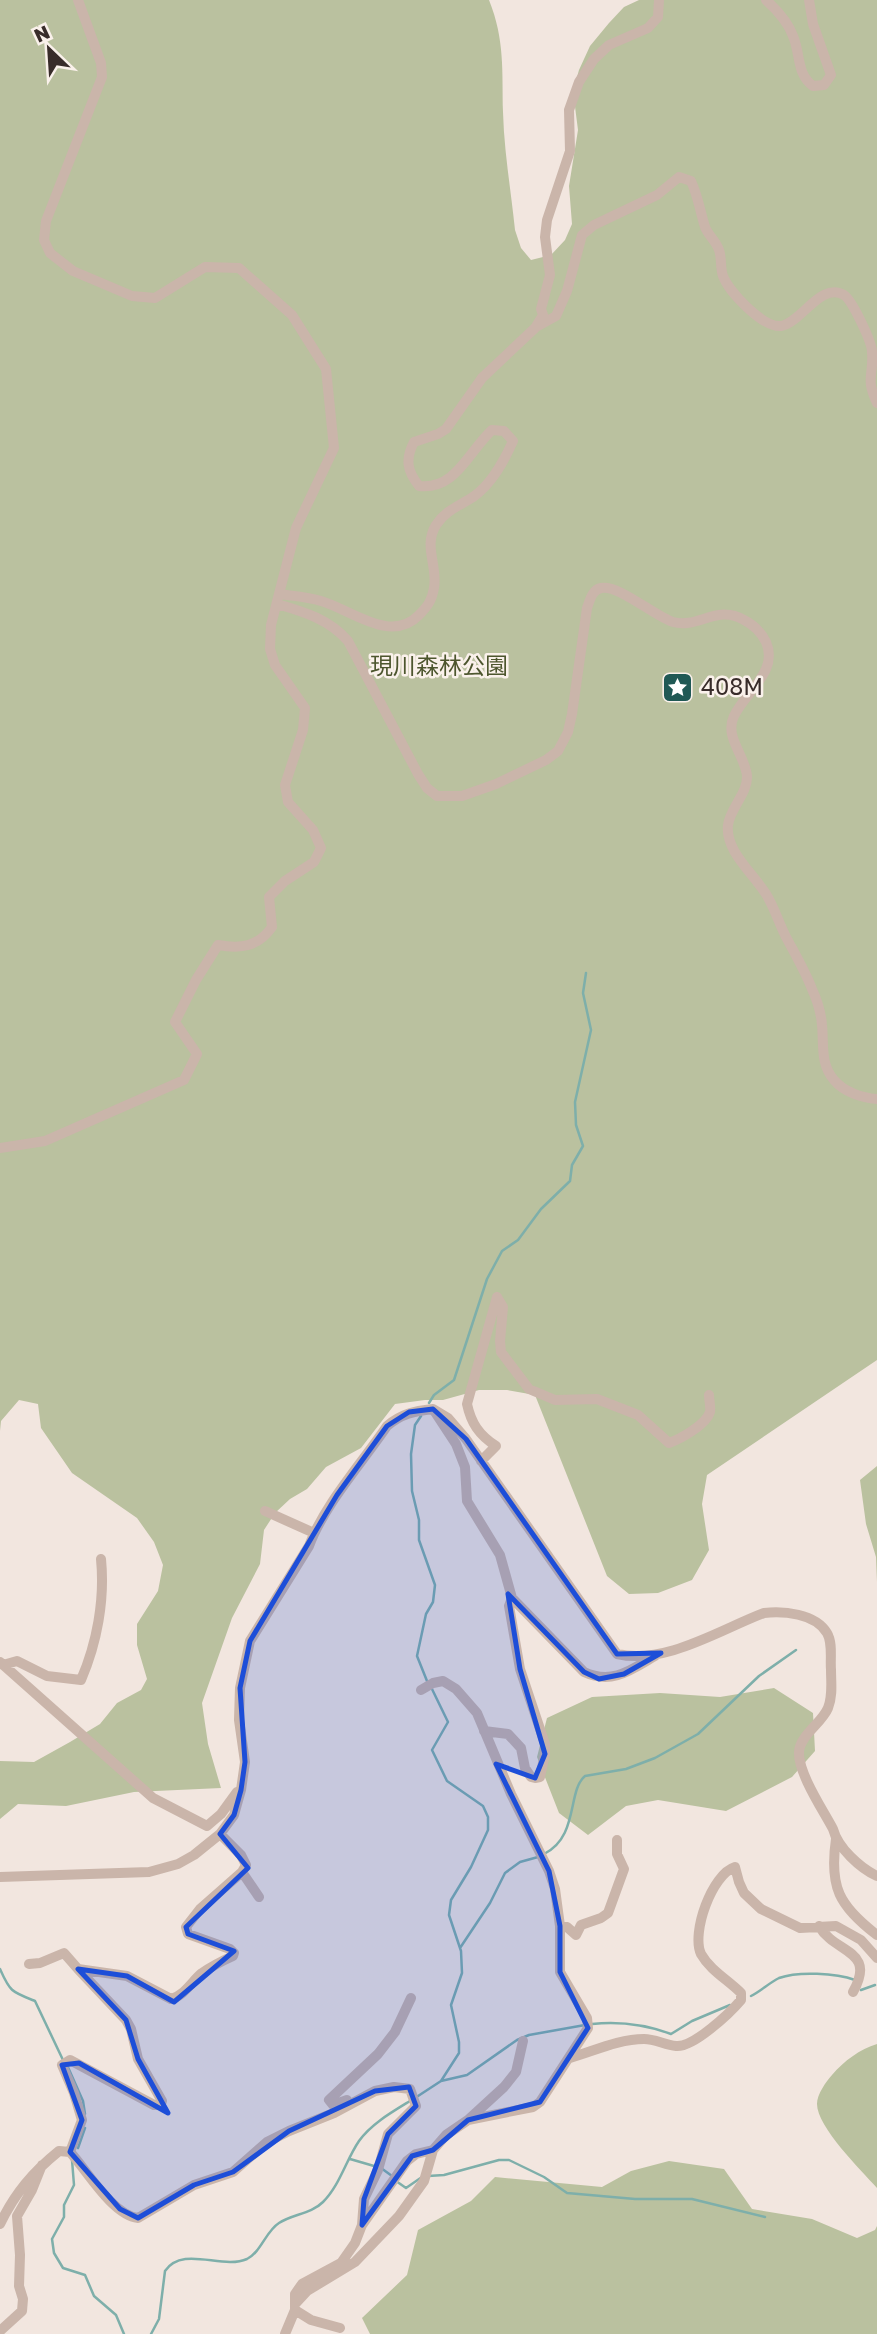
<svg xmlns="http://www.w3.org/2000/svg" width="877" height="2334" font-family="'Golos Text','Noto Sans JP',sans-serif">
  <rect width="100%" height="100%" fill="#f2e6df"/>
  <path fill="#bac19f" d="M 0,0 L 489,0 C 505,40 502,71 503,112 C 504,151 511,191 515,230 L 521,248 L 531,260 L 551,255 L 565,240 L 572,224 L 569,186 L 578,130 L 573,91 L 579,70 L 590,46 L 609,23 L 624,7 L 639,0 L 877,0 L 877,1360 L 707,1475 L 702,1504 L 709,1550 L 692,1580 L 658,1593 L 629,1594 L 607,1576 L 535,1395 L 507,1390 L 479,1390 L 443,1400 L 425,1400 L 395,1404 L 361,1448 L 326,1467 L 307,1489 L 290,1499 L 275,1513 L 264,1530 L 260,1564 L 232,1618 L 202,1703 L 208,1744 L 221,1788 L 134,1792 L 66,1806 L 18,1804 L 0,1819 L 0,1761 L 34,1762 L 70,1742 L 100,1724 L 117,1703 L 141,1690 L 147,1679 L 137,1645 L 137,1624 L 158,1591 L 163,1565 L 154,1542 L 137,1518 L 72,1473 L 41,1428 L 38,1404 L 19,1400 L 1,1421 L 0,1431 Z
    M 877,1466 L 877,1582 L 876,1557 L 866,1524 L 860,1480 Z
    M 774,1688 L 813,1713 L 815,1751 L 792,1777 L 726,1811 L 658,1800 L 626,1806 L 588,1835 L 559,1813 L 537,1757 L 547,1718 L 592,1697 L 660,1693 L 720,1697 Z
    M 877,2044 L 877,2188 C 861,2170 817,2127 817,2104 C 817,2094 826,2082 832,2075 C 844,2061 860,2049 877,2044 Z
    M 669,2161 L 724,2169 L 752,2209 L 812,2219 L 857,2238 L 875,2230 L 877,2226 L 877,2334 L 370,2334 L 362,2318 L 407,2275 L 418,2230 L 471,2201 L 495,2177 L 602,2187 L 631,2171 Z"/>
  <g fill="none" stroke-linecap="round" stroke-linejoin="round">
    <path stroke="#7eafaa" stroke-width="2.5" d="M 429,1403 L 434,1395 L 454,1380 L 487,1279 L 502,1251 L 518,1240 L 541,1209 L 570,1181 L 572,1165 L 583,1146 L 576,1125 L 575,1102 L 591,1030 L 583,993 L 586,973
      M 421,1416 L 415,1425 L 411,1454 L 412,1491 L 419,1520 L 419,1540 L 435,1585 L 433,1602 L 426,1614 L 417,1656 L 427,1681
      M 544,1854 C 579,1837 567,1791 585,1776 L 626,1769 L 655,1758 L 698,1734 L 759,1676 L 796,1650
      M 460,1948 L 490,1903 L 505,1873 L 520,1862 L 538,1857
      M 0,1969 C 10,1992 12,1992 35,2001 L 63,2060
      M 861,1990 L 875,1985
      M 751,1996 C 761,1991 769,1983 779,1978 C 798,1971 836,1973 855,1980
      M 592,2024 C 620,2021 644,2024 671,2034 L 692,2021 L 730,2005
      M 67,2065 L 83,2101 L 85,2114
      M 441,2081 L 467,2075 L 517,2040 L 529,2035 L 585,2025
      M 415,2098 L 441,2081 L 459,2053 L 459,2042 L 451,2005 L 462,1973 L 461,1951 L 449,1915 L 451,1900 L 471,1867 L 488,1830 L 488,1817 L 483,1806 L 447,1781 L 432,1750 L 448,1722 L 431,1687
      M 78,2148 L 85,2128
      M 350,2159 L 374,2166
      M 72,2160 L 74,2185 L 64,2205 L 64,2217 L 52,2239 L 54,2253 L 63,2268 L 85,2275 L 94,2296 L 116,2315 L 124,2334
      M 381,2168 L 392,2176
      M 428,2176 L 444,2175 L 499,2160 L 509,2160 L 544,2177 L 567,2193 L 635,2199 L 692,2199 L 765,2217
      M 396,2181 L 406,2188 L 422,2177
      M 151,2334 L 159,2319 L 165,2271 C 183,2245 222,2270 247,2259 C 261,2252 266,2231 279,2223 C 293,2214 311,2214 323,2202 C 340,2185 346,2160 359,2141 C 371,2124 392,2112 410,2101"/>
    <path stroke="#cab5aa" stroke-width="10" d="M 766,0 C 777,10 788,22 793,36 C 801,55 796,73 813,86 L 824,85 L 831,75 L 813,24 L 809,0
      M 538,326 L 556,316 L 567,291 L 582,235 L 594,225 L 657,195 L 679,177 L 691,181 C 698,196 700,211 705,227 C 708,235 716,241 719,250 C 722,258 720,268 723,276 C 729,292 763,328 781,326 C 801,323 821,281 844,295 C 852,300 872,342 872,352 C 874,375 865,378 877,403
      M 279,594 C 293,596 308,597 321,601 C 352,610 391,644 419,615 C 428,606 432,600 434,588 C 438,566 423,546 436,525 C 446,510 459,506 473,497 C 492,484 504,461 513,441 L 504,431 L 492,430 C 468,452 456,490 419,486 C 407,471 405,459 414,442 L 438,434 L 446,429 L 482,378 L 535,328 L 543,315 L 541,309 L 550,275 L 545,237 L 547,220 L 570,151 L 569,110 L 579,82 L 594,59 L 609,45 L 648,28 L 658,17 L 659,0
      M 277,604 C 304,612 329,619 348,641 L 418,774 L 427,788 L 437,796 L 462,796 L 496,784 L 546,760 L 558,751 L 568,732 L 572,714 L 587,608 C 590,600 592,590 601,588 C 618,584 654,616 673,622 C 698,629 717,604 744,620 C 754,625 761,632 766,642 C 779,672 745,692 734,716 C 724,737 745,755 747,776 C 748,793 730,808 728,825 C 725,851 753,873 766,894 C 774,907 779,923 786,937 C 795,954 805,971 812,989 C 817,1000 821,1012 822,1025 C 824,1044 820,1064 834,1080 C 844,1092 862,1098 877,1099
      M 0,1148 L 45,1141 L 184,1080 L 197,1054 L 175,1022 L 196,980 L 218,945 C 241,949 258,947 272,927 L 269,897 L 285,881 L 314,862 L 321,848 L 313,830 L 288,802 L 285,785 L 303,730 L 305,708 L 275,665 L 270,649 L 271,625 L 296,528 L 334,448 L 326,369 L 292,315 L 239,268 L 205,267 L 155,298 L 132,296 L 73,271 L 50,253 L 44,240 L 46,221 L 102,77 L 101,63 L 78,0
      M 497,1297 L 503,1307 L 500,1341 L 501,1352 L 529,1389 L 555,1400 L 597,1399 L 638,1415 L 669,1443 C 680,1439 706,1425 710,1412 C 711,1408 709,1400 709,1395
      M 435,1412 L 456,1444 L 465,1467 L 467,1501 L 500,1555 L 512,1598 L 584,1672 C 612,1685 631,1670 655,1656
      M 481,1461 L 496,1446 C 479,1435 471,1423 467,1404 L 497,1297
      M 265,1511 L 314,1533
      M 0,1662 L 153,1798 L 207,1826 L 221,1814 L 237,1792
      M 3,1665 L 17,1661 L 47,1676 L 81,1680 C 97,1643 105,1600 101,1559
      M 484,1731 L 508,1734 L 521,1748 L 525,1768 L 531,1777 L 535,1778 L 540,1777 L 545,1754 L 545,1744 L 520,1669 L 509,1606 L 512,1598
      M 220,1834 L 241,1855 L 246,1865 L 242,1872 L 200,1909 L 186,1927 L 188,1934 L 230,1949 L 234,1953 L 233,1956 C 222,1961 212,1966 202,1973 C 192,1981 184,1996 171,1999 L 127,1976 L 78,1969 L 126,2020 L 131,2029 L 138,2059 L 162,2101 L 160,2105 L 154,2105 L 70,2060 L 62,2065 L 74,2093 L 82,2120 L 70,2152 C 86,2169 112,2215 138,2218 L 194,2185 L 233,2172 L 267,2142 L 289,2131 L 334,2113 L 375,2091 L 394,2087 L 410,2089 L 416,2106 L 388,2134 L 378,2170 L 364,2199 L 362,2225 L 355,2243 L 341,2263 L 302,2284 L 295,2294 L 295,2304
      M 836,1839 C 829,1887 839,1906 877,1935
      M 242,1872 L 259,1897
      M 0,1877 L 149,1872 L 178,1864 L 194,1855 L 220,1834 L 234,1815 L 241,1790 L 245,1762 L 239,1720 L 240,1688 L 250,1641 L 309,1546 C 324,1505 362,1463 387,1426 C 401,1414 414,1411 433,1409 L 448,1418 L 466,1439 L 617,1654 C 666,1665 719,1630 764,1613 C 783,1611 815,1613 827,1633 C 833,1643 830,1659 831,1670 C 831,1682 833,1696 828,1708 C 822,1723 800,1735 799,1752 C 798,1773 823,1810 833,1829 C 838,1848 860,1868 877,1876
      M 560,1926 L 567,1927 L 576,1935 L 581,1925 L 601,1918 L 608,1913 L 624,1869 L 617,1854 L 617,1840
      M 819,1926 C 835,1954 877,1949 853,1992
      M 29,1964 L 40,1963 L 64,1953 L 78,1969
      M 570,2058 C 594,2051 619,2039 644,2039 C 655,2039 665,2045 676,2046 C 693,2048 730,2013 741,2000 L 741,1993 C 728,1980 710,1970 701,1954 C 691,1933 712,1874 735,1867 L 739,1882 L 744,1893 L 761,1909 L 800,1928 L 836,1926 L 861,1940 L 877,1958
      M 347,2100 L 333,2105 L 329,2100 L 378,2054 L 395,2032 L 411,1998
      M 468,2120 L 504,2087 L 516,2072 L 523,2041
      M 0,2224 C 15,2193 33,2172 59,2151 L 70,2152
      M 362,2225 L 407,2161 L 416,2154 L 433,2150
      M 295,2310 L 311,2320 L 340,2328
      M 0,2331 L 22,2311 L 23,2299 L 19,2286 L 20,2255 L 17,2216 L 32,2190 L 42,2165
      M 285,2334 L 295,2310 L 295,2304 L 307,2291 L 355,2262 L 399,2216 L 424,2181 L 433,2150 L 446,2135 L 468,2120 L 533,2107 L 540,2102 L 588,2028 L 587,2018 L 560,1972 L 560,1926 L 555,1889 L 549,1871 L 511,1794 L 477,1713 L 456,1689 L 443,1681 L 433,1683 L 421,1690"/>
  </g>
  <path fill="#1d4ed8" fill-opacity="0.2" stroke="#1d4ed8" stroke-width="5" stroke-linejoin="round" d="M 433,1409 L 466,1439 L 617,1654 L 661,1653 L 624,1674 L 599,1679 L 584,1672 L 508,1594 L 520,1669 L 545,1754 L 535,1778 L 496,1764 L 549,1871 L 560,1926 L 560,1972 L 588,2028 L 540,2102 L 468,2120 L 433,2150 L 412,2156 L 362,2225 L 364,2199 L 388,2134 L 416,2106 L 409,2087 L 375,2091 L 289,2131 L 233,2172 L 194,2185 L 138,2218 L 120,2209 L 70,2152 L 82,2120 L 62,2065 L 79,2063 L 168,2113 L 138,2059 L 126,2020 L 78,1969 L 127,1976 L 174,2002 L 234,1951 L 188,1934 L 186,1927 L 248,1868 L 220,1834 L 234,1815 L 241,1790 L 245,1762 L 240,1688 L 250,1641 L 337,1495 L 387,1426 L 409,1412 Z"/>
  <defs>
    <symbol id="sight-square" viewBox="-11 -11 22 22"><rect x="-9" y="-9" width="18" height="18" rx="4" fill="#205955" stroke="#faf1eb"/><path d="M0-6L1.8-2.2L6-1.7L2.9 1.2L3.7 5.4L0 3.3L-3.7 5.4L-2.9 1.2L-6-1.7L-1.8-2.2Z" fill="#fff"/></symbol>
  </defs>
  <g fill-rule="evenodd">
    <use href="#sight-square" x="660" y="670" width="35" height="35"/>
  </g>
  <g text-anchor="middle" stroke-width="5" stroke-linejoin="round" paint-order="stroke">
    <g font-size="23" fill="#4d562e" stroke="#faf1eb">
      <text x="439" y="674">現川森林公園</text>
    </g>
    <g font-size="23" fill="#382c2a" stroke="#faf1eb" text-anchor="start">
      <text x="701" y="695">408M</text>
    </g>
  </g>
  <g transform="translate(49 49) rotate(335)" stroke="#faf1eb" stroke-width="5" paint-order="stroke">
  <path d="M0-5L12 26L0 18L-12 26Z" fill="#382c2a"/>
  <text y="-10" font-size="19" font-weight="bold" text-anchor="middle" fill="#382c2a">N</text>
  </g>
</svg>
